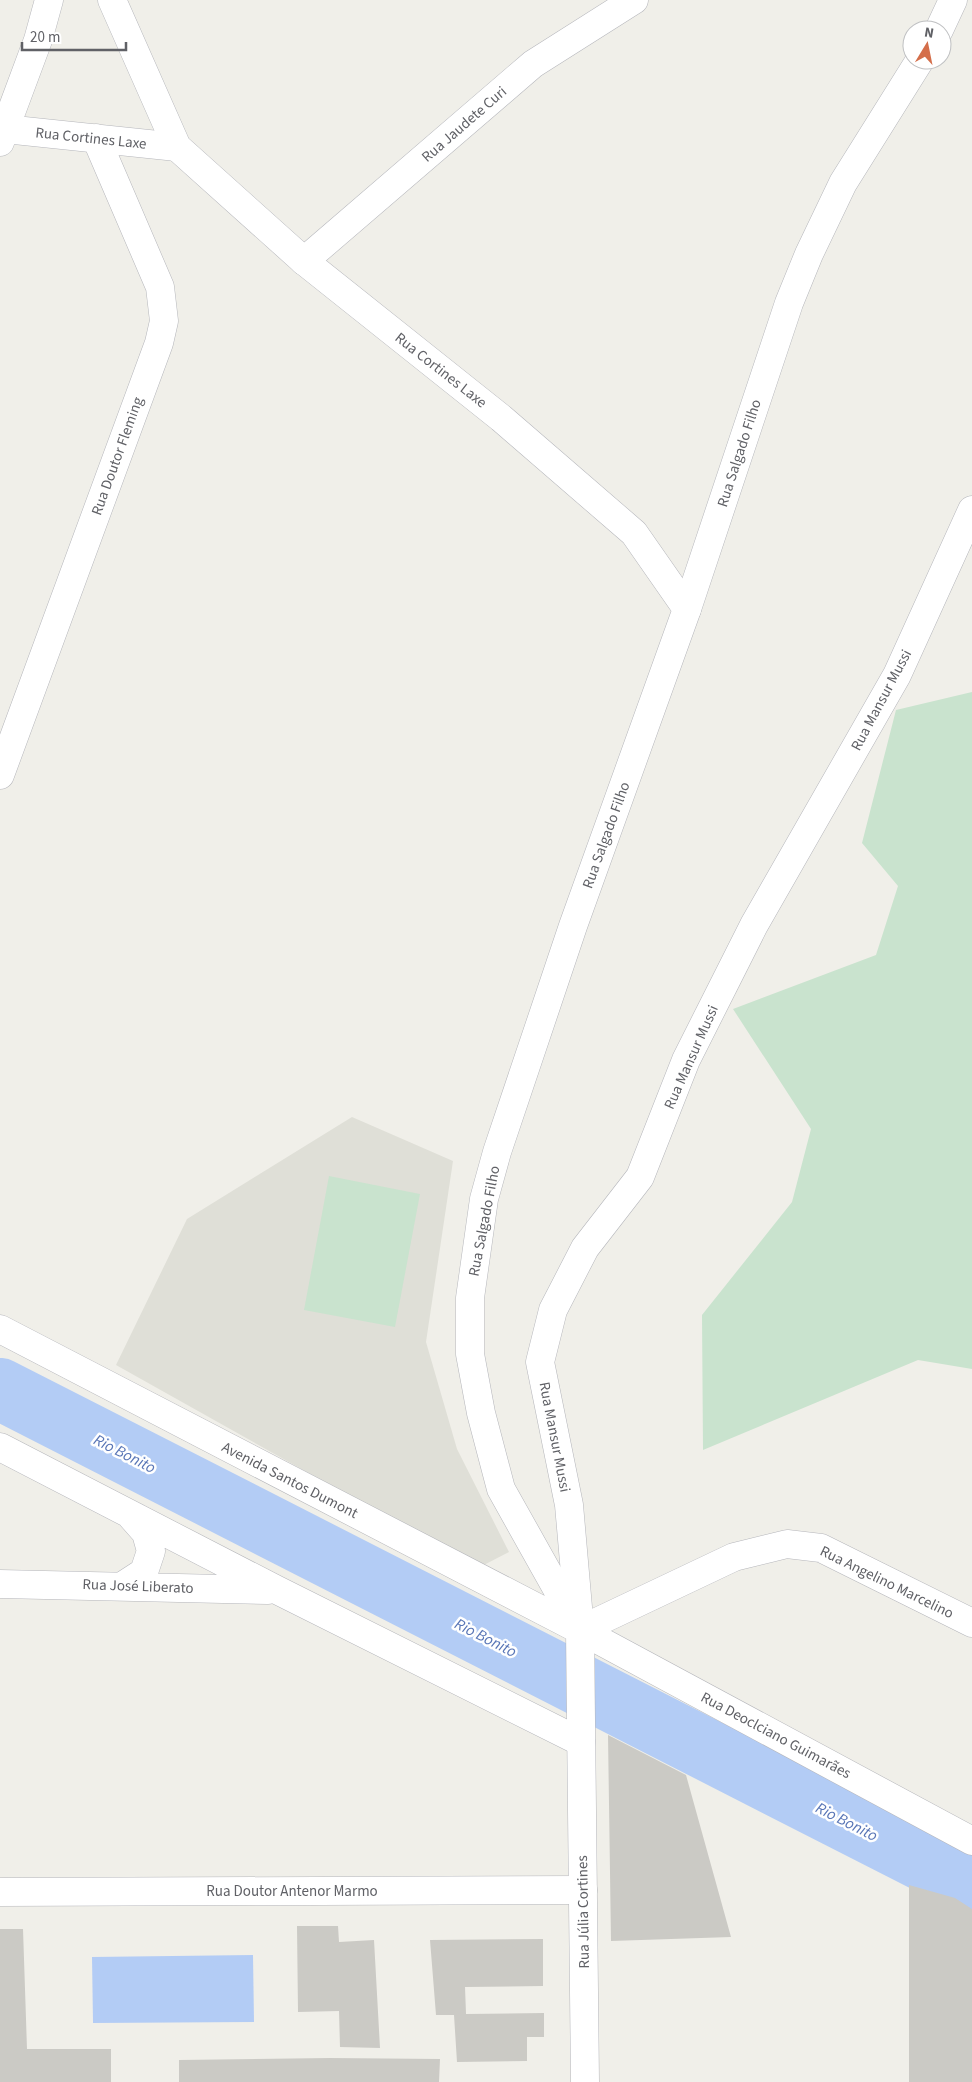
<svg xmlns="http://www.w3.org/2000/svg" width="972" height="2082" font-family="'Source Sans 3',sans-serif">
  <rect width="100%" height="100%" fill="#f0efe9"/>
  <path fill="#dfdfd7" d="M 352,1117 L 453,1161 L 426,1342 L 457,1449 L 509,1552 L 478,1568 L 116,1365 L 187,1219 Z"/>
  <path fill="#c9e3ce" d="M 972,692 L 972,1369 L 918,1360 L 703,1450 L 702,1315 L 792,1202 L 811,1129 L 733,1009 L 876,955 L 898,886 L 862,843 L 896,710 Z
    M 329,1176 L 420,1194 L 395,1327 L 304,1310 Z"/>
  <path fill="#b3ccf5" d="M 253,1955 L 254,2022 L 93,2023 L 92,1957 Z"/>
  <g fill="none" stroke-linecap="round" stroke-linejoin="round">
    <path stroke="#b3ccf5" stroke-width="62" d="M 0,1389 L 972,1885"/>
  </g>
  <path fill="#cbcac5" d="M 608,1735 L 686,1775 L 731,1937 L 611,1941 Z
    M 909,1885 L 955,1898 L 972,1909 L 972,2082 L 909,2082 Z
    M 297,1926 L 338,1926 L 339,1942 L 374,1940 L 380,2048 L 340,2047 L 339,2011 L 298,2012 Z
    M 0,1929 L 23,1929 L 27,2049 L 111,2049 L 111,2082 L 0,2082 Z
    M 543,1939 L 543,1986 L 465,1987 L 466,2014 L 544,2013 L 544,2037 L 527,2037 L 527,2061 L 457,2062 L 454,2015 L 436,2015 L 430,1940 Z
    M 330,2058 L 440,2059 L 439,2082 L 179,2082 L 179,2060 Z"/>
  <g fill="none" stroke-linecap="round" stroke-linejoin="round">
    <defs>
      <path id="minor" d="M 939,30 L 953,0
        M 5,129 L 177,147
        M 0,142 L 38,40 L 49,0
        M 304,261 L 533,64 L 634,0
        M 687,609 L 789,303 L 809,254 L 843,183 L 920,60
        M 0,775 L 159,343 L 164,321 L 160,287 L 96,138
        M 0,1447 L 277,1590 L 581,1742
        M 0,1584 L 268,1590
        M 124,1585 L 144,1572 L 151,1551 L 146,1533 L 131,1516
        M 580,1630 L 569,1505 L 540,1362 L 553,1310 L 585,1248 L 640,1177 L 686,1060 L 754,925 L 897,675 L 972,510
        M 580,1630 L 972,1841
        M 580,1630 L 734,1557 L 787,1544 L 821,1548 L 972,1623
        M 0,1892 L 583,1890"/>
      <path id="tertiary" d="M 112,0 L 177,147 L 304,261 L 501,418 L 634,533 L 687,609 L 573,926 L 497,1152 L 484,1199 L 470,1298 L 470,1354 L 481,1413 L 501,1489 L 580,1630 L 585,2082
        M 0,1329 L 580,1630"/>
    </defs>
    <use href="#minor" stroke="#b5b6bb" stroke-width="29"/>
    <use href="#tertiary" stroke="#b5b6bb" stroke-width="29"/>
    <use href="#minor" stroke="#fff" stroke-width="28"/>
    <use href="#tertiary" stroke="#fff" stroke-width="28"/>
  </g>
  <g text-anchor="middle" stroke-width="5" stroke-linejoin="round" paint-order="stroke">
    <g font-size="15" fill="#606166" stroke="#fff">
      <text transform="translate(464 124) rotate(-41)" y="5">Rua Jaudete Curi</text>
      <text transform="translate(91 138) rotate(6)" y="5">Rua Cortines Laxe</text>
      <text transform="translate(441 370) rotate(38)" y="5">Rua Cortines Laxe</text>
      <text transform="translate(739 453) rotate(-72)" y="5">Rua Salgado Filho</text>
      <text transform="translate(117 456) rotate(-70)" y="5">Rua Doutor Fleming</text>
      <text transform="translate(881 700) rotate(-62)" y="5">Rua Mansur Mussi</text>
      <text transform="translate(606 835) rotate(-70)" y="5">Rua Salgado Filho</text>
      <text transform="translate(691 1057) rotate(-66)" y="5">Rua Mansur Mussi</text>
      <text transform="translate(484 1221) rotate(-79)" y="5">Rua Salgado Filho</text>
      <text transform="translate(555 1437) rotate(79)" y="5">Rua Mansur Mussi</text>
      <text transform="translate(290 1480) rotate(27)" y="5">Avenida Santos Dumont</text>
      <text transform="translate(887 1582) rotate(26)" y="5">Rua Angelino Marcelino</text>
      <text transform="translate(138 1586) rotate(2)" y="5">Rua José Liberato</text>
      <text transform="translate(776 1735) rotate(28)" y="5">Rua Deoclciano Guimarães</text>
      <text x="292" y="1896">Rua Doutor Antenor Marmo</text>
      <text transform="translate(583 1912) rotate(-91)" y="5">Rua Júlia Cortines</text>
    </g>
    <g font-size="16" font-style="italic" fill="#5875b6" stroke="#fff">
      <text transform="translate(125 1453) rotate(27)" y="6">Rio Bonito</text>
      <text transform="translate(486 1637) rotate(27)" y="6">Rio Bonito</text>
      <text transform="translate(847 1821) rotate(27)" y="6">Rio Bonito</text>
    </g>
  </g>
  <g transform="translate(927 45) rotate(10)"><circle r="24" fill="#ffffff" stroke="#bfc0c2"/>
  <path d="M0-4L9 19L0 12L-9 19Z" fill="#d46e4a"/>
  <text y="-8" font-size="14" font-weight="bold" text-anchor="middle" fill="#606166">N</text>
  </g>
  <path d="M22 42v8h104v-8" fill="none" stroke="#606166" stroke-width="2.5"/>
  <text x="30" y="42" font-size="15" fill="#606166" stroke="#ffffff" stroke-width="4" paint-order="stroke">20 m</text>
</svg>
